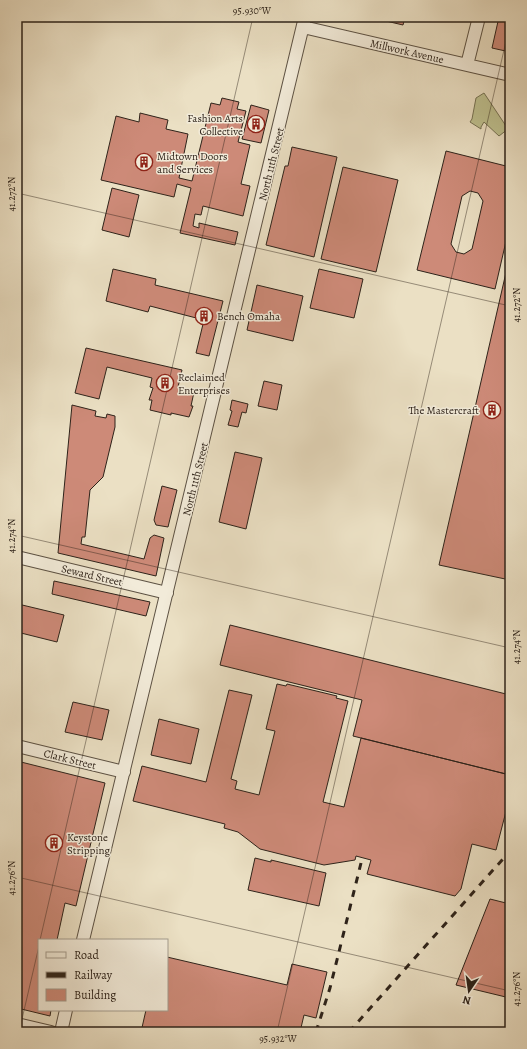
<svg xmlns="http://www.w3.org/2000/svg" width="527" height="1049" font-family="Alegreya,serif">
  <rect width="100%" height="100%" fill="#ebe0c4"/>
  <filter id="stains"><feTurbulence type="fractalNoise" baseFrequency=".005" numOctaves="4"/><feColorMatrix values="0 0 0 0 .2 0 0 0 0 .09 0 0 0 0 .02 0 0 0 .5 -.17"/></filter>
  <radialGradient id="worn" r=".72"><stop offset=".6" stop-color="#630" stop-opacity="0"/><stop offset="1" stop-color="#630" stop-opacity=".3"/></radialGradient>
  <path fill="#bec08f" stroke="#767254" d="M 484,93 L 508,129 L 499,136 L 484,122 L 481,127 L 481,129 L 470,122 L 472,119 L 476,98 Z"/>
  <path fill="#cd8a78" stroke="#2e231a" fill-rule="evenodd" d="M 369,17 L 405,17 L 403,25 Z
    M 499,17 L 510,17 L 510,52 L 492,48 Z
    M 222,98 L 239,102 L 237,109 L 246,111 L 238,142 L 250,145 L 241,184 L 250,186 L 243,216 L 203,206 L 201,215 L 195,214 L 193,226 L 199,228 L 199,223 L 238,232 L 235,245 L 180,233 L 191,188 L 177,184 L 174,197 L 101,180 L 116,116 L 139,122 L 140,113 L 168,120 L 166,129 L 188,134 L 179,178 L 192,181 L 211,103 L 220,105 Z
    M 251,105 L 269,110 L 261,143 L 242,139 Z
    M 292,147 L 337,157 L 314,257 L 266,245 L 285,166 L 288,166 Z
    M 446,151 L 510,167 L 510,224 L 495,289 L 417,270 ZM 470,191 L 478,193 L 483,201 L 472,249 L 464,254 L 456,252 L 451,244 L 462,196 Z
    M 343,167 L 398,180 L 376,272 L 321,259 Z
    M 112,188 L 139,195 L 129,237 L 102,230 Z
    M 510,255 L 510,580 L 439,565 Z
    M 113,269 L 156,279 L 155,285 L 223,301 L 209,356 L 196,353 L 204,320 L 150,306 L 148,312 L 106,301 Z
    M 319,269 L 363,279 L 354,318 L 310,308 Z
    M 257,285 L 303,296 L 293,341 L 247,330 Z
    M 86,348 L 182,370 L 178,387 L 194,392 L 191,406 L 193,406 L 189,417 L 171,413 L 171,415 L 150,410 L 152,400 L 149,400 L 153,388 L 150,387 L 152,378 L 107,367 L 99,399 L 75,393 Z
    M 264,381 L 282,385 L 277,410 L 258,406 Z
    M 232,400 L 248,404 L 246,413 L 242,412 L 238,427 L 228,425 L 232,411 L 230,410 Z
    M 72,405 L 96,411 L 95,416 L 106,418 L 107,414 L 115,416 L 115,427 L 103,477 L 90,490 L 85,537 L 82,537 L 81,544 L 144,559 L 150,538 L 154,535 L 164,538 L 156,576 L 58,553 Z
    M 235,452 L 262,458 L 246,529 L 219,522 Z
    M 162,486 L 177,490 L 168,527 L 156,525 L 154,520 Z
    M 54,581 L 150,602 L 146,616 L 52,594 Z
    M 18,604 L 64,615 L 57,642 L 17,632 Z
    M 230,625 L 510,695 L 510,775 L 353,736 L 362,700 L 220,665 Z
    M 277,684 L 286,686 L 287,684 L 337,696 L 336,698 L 348,701 L 323,802 L 344,807 L 361,738 L 510,775 L 510,796 L 496,850 L 472,844 L 461,889 L 455,896 L 367,874 L 371,860 L 356,856 L 355,860 L 324,865 L 260,849 L 238,832 L 224,828 L 225,824 L 133,801 L 142,766 L 206,782 L 229,690 L 252,695 L 231,779 L 237,781 L 235,789 L 259,795 L 275,731 L 266,729 Z
    M 73,702 L 109,710 L 102,740 L 65,732 Z
    M 159,719 L 199,729 L 191,764 L 151,755 Z
    M 17,761 L 105,783 L 76,906 L 65,903 L 57,940 L 39,940 L 39,1010 L 51,1010 L 50,1016 L 17,1008 Z
    M 255,858 L 271,862 L 271,860 L 326,873 L 319,906 L 248,890 Z
    M 490,899 L 510,904 L 510,998 L 456,985 Z
    M 167,957 L 287,985 L 292,964 L 327,972 L 316,1018 L 304,1015 L 300,1032 L 141,1032 L 146,1010 L 167,1010 Z"/>
  <g fill="none" stroke-linecap="round" stroke-linejoin="round">
    <defs>
      <path id="minor" d="M 303,27 L 510,75
        M 467,65 L 479,17
        M 17,557 L 167,593
        M 17,746 L 124,772
        M 83,940 L 305,17
        M 17,1024 L 51,1032
        M 61,1032 L 66,1010"/>
    </defs>
    <use href="#minor" stroke="#5d5244" stroke-width="14"/>
    <use href="#minor" stroke="#f2ebd9" stroke-width="12"/>
    <path stroke="#2e231a" stroke-width="3" stroke-dasharray="7 7" stroke-linecap="butt" d="M 316,1032 L 330,988 L 361,863
      M 349,1032 L 510,851"/>
  </g>
  <path fill="none" stroke="#2e231a" stroke-width="1" stroke-opacity="0.45" d="M 17,193 L 510,306M 17,535 L 510,648M 17,877 L 510,991M 40,940 L 253,17M 19,1032 L 39,946M 277,1032 L 510,24"/>
  <defs>
    <symbol id="building-ring" viewBox="-11 -11 22 22"><circle r="9.5" fill="#f2ebd9" stroke="#8f2418" stroke-width="1.5"/><path d="M-4-6H4V6H1V3H-1V6H-4ZM-2.5-4.3h1.7v1.8h-1.7ZM.8-4.3h1.7v1.8H.8ZM-2.5-1h1.7V.8h-1.7ZM.8-1h1.7V.8H.8Z" fill="#8f2418"/></symbol>
  </defs>
  <g fill-rule="evenodd">
    <use href="#building-ring" x="246" y="114" width="20" height="20"/>
    <use href="#building-ring" x="134" y="152" width="20" height="20"/>
    <use href="#building-ring" x="194" y="306" width="20" height="20"/>
    <use href="#building-ring" x="155" y="373" width="20" height="20"/>
    <use href="#building-ring" x="482" y="400" width="20" height="20"/>
    <use href="#building-ring" x="44" y="833" width="20" height="20"/>
  </g>
  <g text-anchor="middle" stroke-width="3" stroke-linejoin="round" paint-order="stroke">
    <g font-size="11" fill="#2e231a" stroke="#f2ebd9">
      <text transform="translate(407 51) rotate(13)" y="4">Millwork Avenue</text>
      <text transform="translate(271 164) rotate(-76)" y="4">North 11th Street</text>
      <text transform="translate(195 479) rotate(-76)" y="4">North 11th Street</text>
      <text transform="translate(92 575) rotate(13)" y="4">Seward Street</text>
      <text transform="translate(70 759) rotate(14)" y="4">Clark Street</text>
    </g>
    <g font-size="11" fill="#2e231a" stroke="#f2ebd9" text-anchor="start">
      <text x="243" y="122" text-anchor="end">Fashion Arts<tspan x="243" dy="13">Collective</tspan></text>
      <text x="157" y="160">Midtown Doors<tspan x="157" dy="13">and Services</tspan></text>
      <text x="217" y="320">Bench Omaha</text>
      <text x="178" y="381">Reclaimed<tspan x="178" dy="13">Enterprises</tspan></text>
      <text x="479" y="414" text-anchor="end">The Mastercraft</text>
      <text x="67" y="841">Keystone<tspan x="67" dy="13">Stripping</tspan></text>
    </g>
  </g>
  <rect width="527" height="1049" fill="none" stroke="#ebe0c4" stroke-width="44"/>
  <rect x="38" y="939" width="130" height="72" fill="#f2ebd9" stroke="#a49b8d"/>
  <rect x="46" y="952" width="20" height="6" fill="#f2ebd9" stroke="#a49b8d"/>
  <text x="74" y="959" font-size="12" fill="#2e231a">Road</text>
  <rect x="46" y="972" width="20" height="6" fill="#2e231a" stroke="#a49b8d"/>
  <text x="74" y="979" font-size="12" fill="#2e231a">Railway</text>
  <rect x="46" y="989" width="20" height="12" fill="#cd8a78" stroke="#a49b8d"/>
  <text x="74" y="999" font-size="12" fill="#2e231a">Building</text>
  <g transform="translate(469 991) rotate(193)" stroke="#f2ebd9" stroke-width="3" paint-order="stroke">
  <path d="M0-3L7 15L0 10L-7 15Z" fill="#2e231a"/>
  <text y="-6" font-size="11" font-weight="bold" text-anchor="middle" fill="#2e231a">N</text>
  </g>
  <rect x="22" y="22" width="483" height="1005" fill="none" stroke="#2e231a" stroke-width="1.5"/>
  <g font-size="10" text-anchor="middle" fill="#2e231a">
    <text x="252" y="14">95.930°W</text>
    <text transform="translate(11 194) rotate(-90)" y="4">41.272°N</text>
    <text transform="translate(516 305) rotate(-90)" y="4">41.272°N</text>
    <text transform="translate(11 536) rotate(-90)" y="4">41.274°N</text>
    <text transform="translate(516 647) rotate(-90)" y="4">41.274°N</text>
    <text transform="translate(11 878) rotate(-90)" y="4">41.276°N</text>
    <text transform="translate(516 989) rotate(-90)" y="4">41.276°N</text>
    <text x="278" y="1042">95.932°W</text>
  </g>
  <rect width="100%" height="100%" filter="url(#stains)"/>
  <rect width="100%" height="100%" fill="url(#worn)"/>
</svg>
